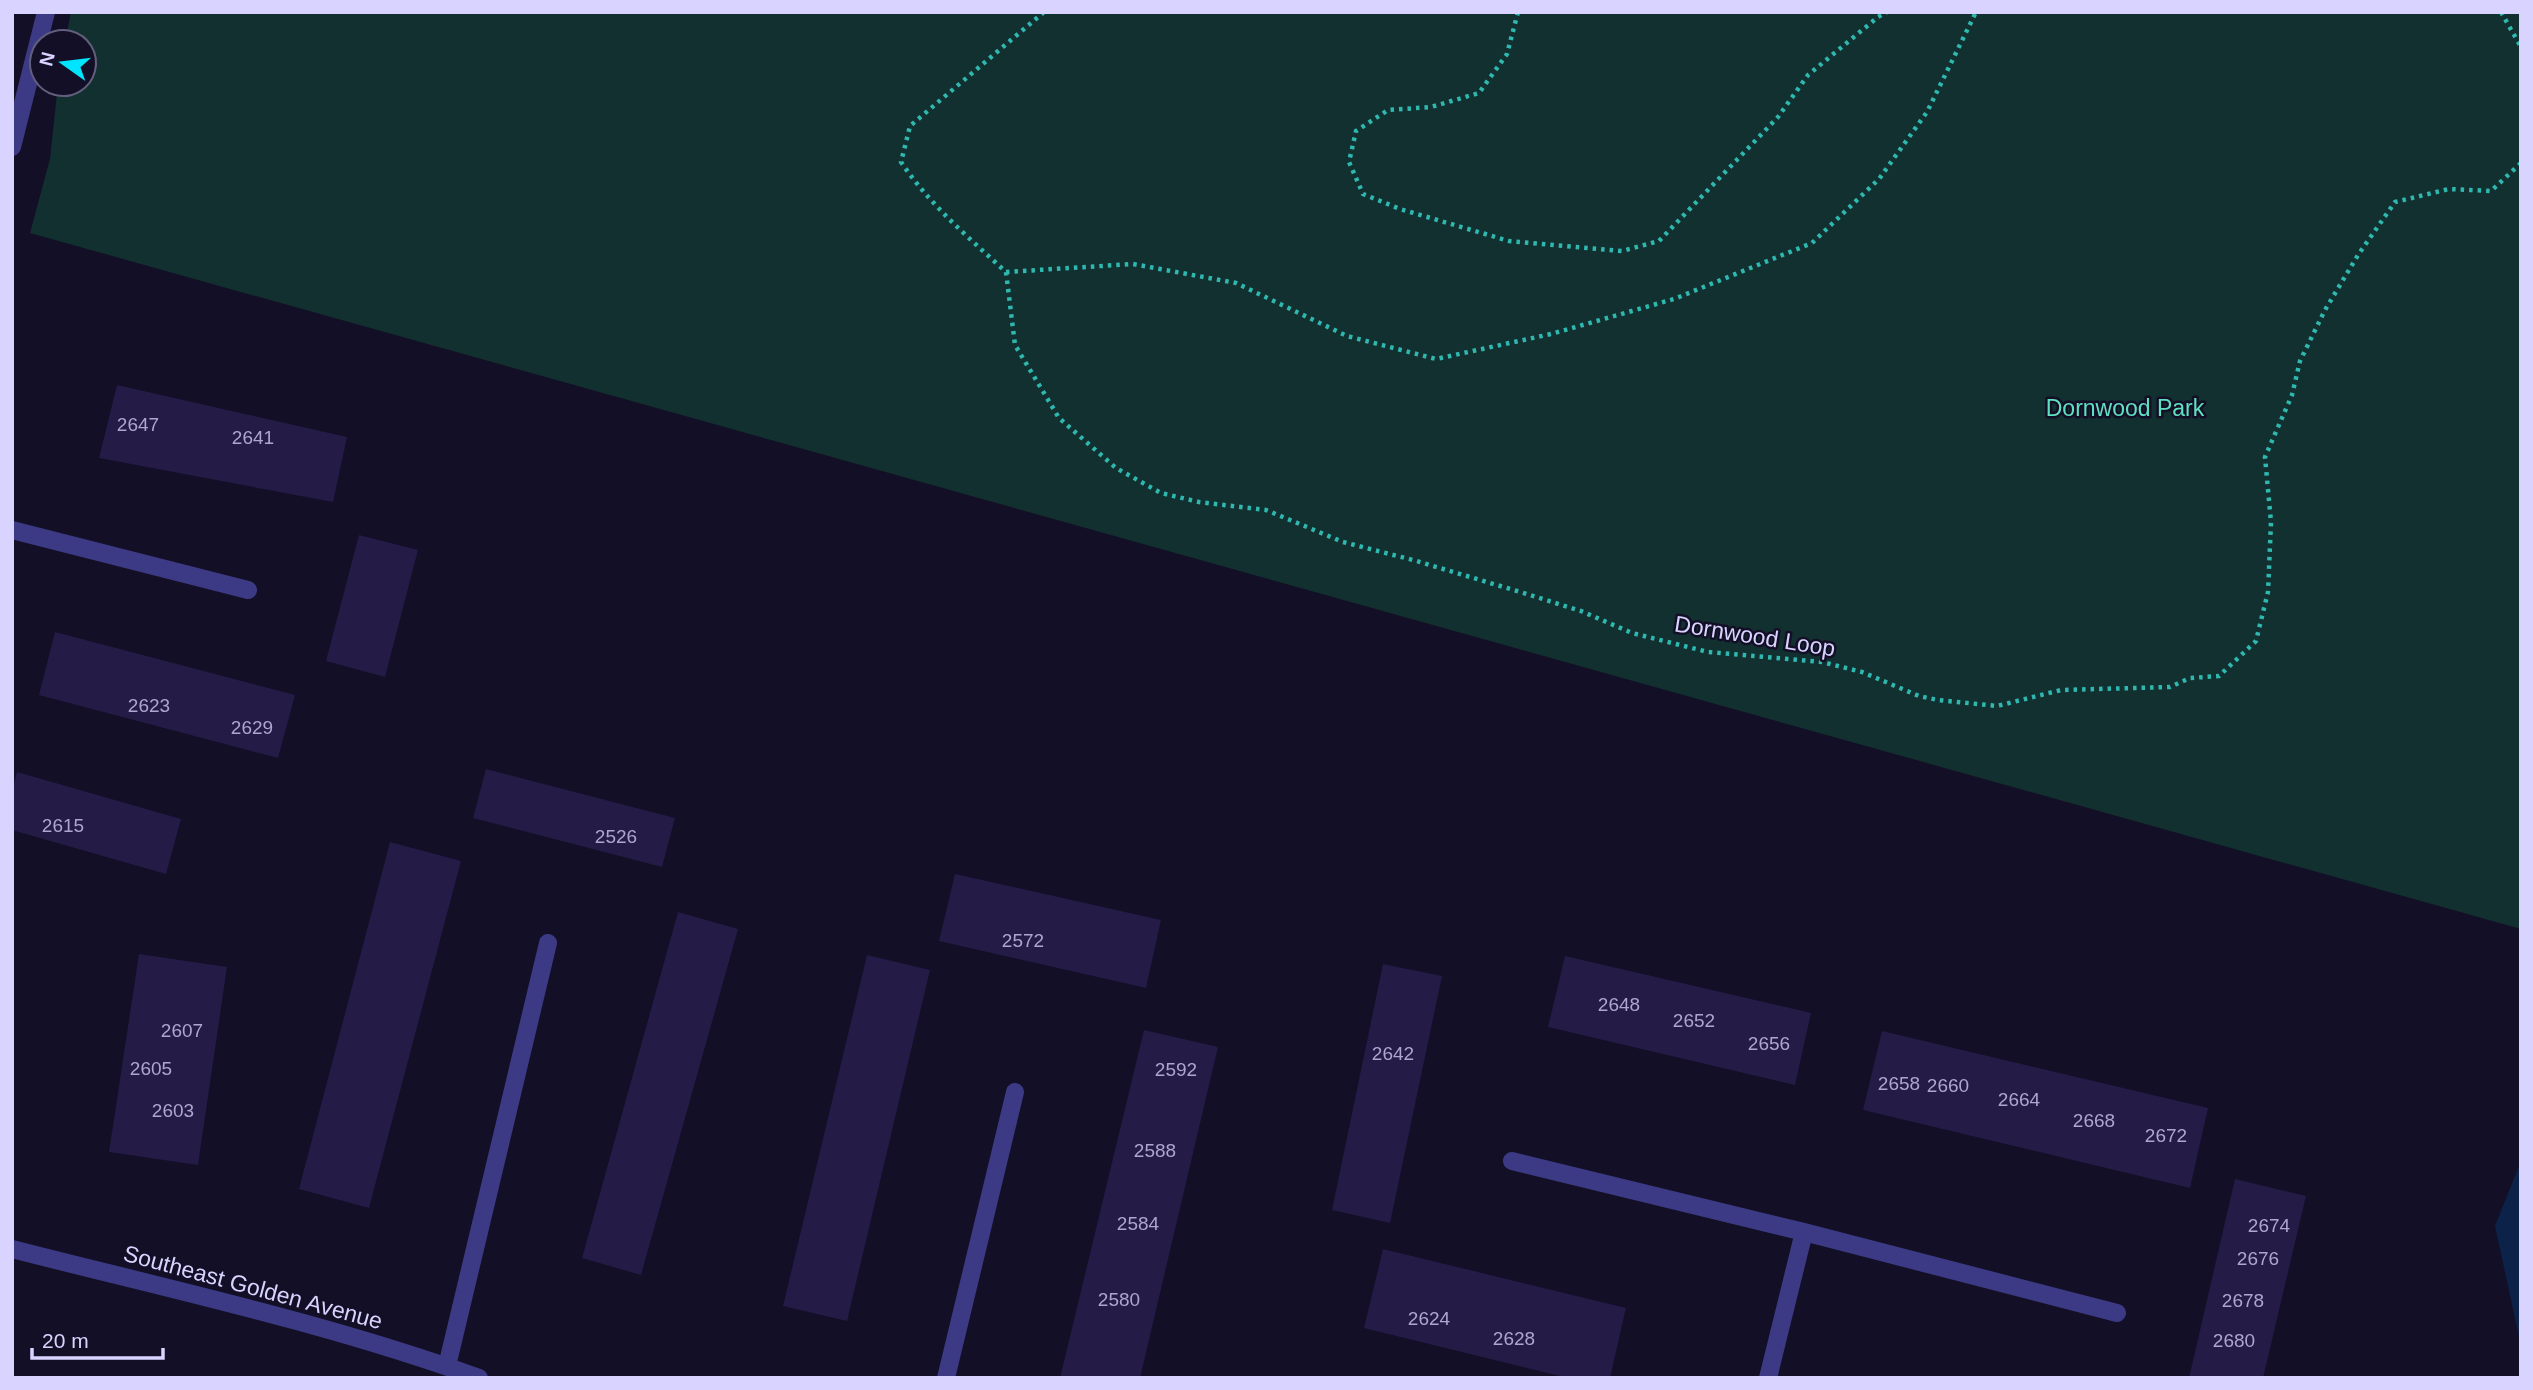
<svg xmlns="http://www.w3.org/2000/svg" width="2533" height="1390" font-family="Arial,sans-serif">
  <rect width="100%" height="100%" fill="#130f26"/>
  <path fill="#12302f" d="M 71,12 L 2521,12 L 2521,929 L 30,233 L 50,159 L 58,84 L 84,84 L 84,42 L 65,42 Z"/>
  <path fill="#0c2248" d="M 2521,1161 L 2521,1346 L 2495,1226 Z"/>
  <path fill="#241b47" d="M 117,385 L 347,437 L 333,502 L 99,458 Z
    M 359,535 L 418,550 L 385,677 L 326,661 Z
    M 55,632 L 295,695 L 278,758 L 39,695 Z
    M 486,769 L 675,818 L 662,867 L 473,818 Z
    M 17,772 L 181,819 L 166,874 L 12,830 L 12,791 Z
    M 390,842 L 461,861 L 369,1208 L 299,1189 Z
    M 955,874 L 1161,920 L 1146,988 L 939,941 Z
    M 678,912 L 738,929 L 641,1275 L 582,1258 Z
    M 139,954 L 227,967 L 198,1165 L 109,1152 Z
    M 867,955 L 930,970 L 847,1321 L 783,1306 Z
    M 1565,956 L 1811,1013 L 1795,1085 L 1548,1027 Z
    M 1383,964 L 1442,976 L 1390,1223 L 1332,1210 Z
    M 1144,1030 L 1218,1047 L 1140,1378 L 1060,1378 Z
    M 1882,1031 L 2208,1108 L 2190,1188 L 1863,1110 Z
    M 2235,1179 L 2306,1196 L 2263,1378 L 2189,1378 Z
    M 1383,1249 L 1626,1308 L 1610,1378 L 1568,1378 L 1364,1328 Z"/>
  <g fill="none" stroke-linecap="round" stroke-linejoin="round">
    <path stroke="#2fb8b0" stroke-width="4.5" stroke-dasharray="3.5 5" stroke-linecap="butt" d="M 1044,12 L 910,126 L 901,162 C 930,205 968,237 1006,272 L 1015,345 L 1059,418 L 1116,468 L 1161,493 L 1199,502 L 1266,510 L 1343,542 L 1413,560 L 1517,591 L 1581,611 L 1632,633 L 1708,652 L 1822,662 L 1862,672 L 1919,696 L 1938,700 L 1997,706 L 2061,690 L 2170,687 L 2190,678 L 2219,676 L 2256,641 L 2268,592 L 2271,522 L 2265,457 L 2292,395 L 2300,361 L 2325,310 L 2358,255 L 2395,202 L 2449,189 L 2491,191 L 2521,163
      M 1518,12 L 1507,54 L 1479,93 L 1431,107 L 1388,110 L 1356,131 L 1349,162 L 1363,194 L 1400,209 L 1509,241 L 1622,251 L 1659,241 L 1778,117 L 1808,75 L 1878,17 L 1887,12
      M 2501,12 L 2521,47
      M 1006,272 L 1133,264 L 1236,283 L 1347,336 L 1436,359 L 1551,334 L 1674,299 L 1812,243 L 1879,179 L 1927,112 L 1976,12"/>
    <path stroke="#3d3a85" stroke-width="18" d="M 12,147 L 46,12
      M 12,530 L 248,590
      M 1512,1161 L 1804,1232 L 2117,1313
      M 12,1249 C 168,1289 327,1323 479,1378
      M 447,1366 L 548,943
      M 946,1378 L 1015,1092
      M 1768,1378 L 1804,1232"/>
  </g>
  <g text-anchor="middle" stroke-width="5" stroke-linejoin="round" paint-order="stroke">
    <g font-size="19" fill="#aca6d1">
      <text x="138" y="431">2647</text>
      <text x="253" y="444">2641</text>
      <text x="149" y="712">2623</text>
      <text x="252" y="734">2629</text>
      <text x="63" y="832">2615</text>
      <text x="616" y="843">2526</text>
      <text x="1023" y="947">2572</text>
      <text x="1619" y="1011">2648</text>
      <text x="1694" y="1027">2652</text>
      <text x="182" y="1037">2607</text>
      <text x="1769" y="1050">2656</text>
      <text x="1393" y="1060">2642</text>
      <text x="151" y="1075">2605</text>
      <text x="1176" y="1076">2592</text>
      <text x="1899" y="1090">2658</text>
      <text x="1948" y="1092">2660</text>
      <text x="2019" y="1106">2664</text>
      <text x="173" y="1117">2603</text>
      <text x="2094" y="1127">2668</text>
      <text x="2166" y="1142">2672</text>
      <text x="1155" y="1157">2588</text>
      <text x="1138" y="1230">2584</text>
      <text x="2269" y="1232">2674</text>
      <text x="2258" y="1265">2676</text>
      <text x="1119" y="1306">2580</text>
      <text x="2243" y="1307">2678</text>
      <text x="1429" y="1325">2624</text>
      <text x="1514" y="1345">2628</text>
      <text x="2234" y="1347">2680</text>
    </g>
    <g font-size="23" fill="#5fe0c0" stroke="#130f26">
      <text x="2125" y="416">Dornwood Park</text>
    </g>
    <g font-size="23" fill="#d9d4ff" stroke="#130f26">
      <text transform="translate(1755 636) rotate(9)" y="8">Dornwood Loop</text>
      <text transform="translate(253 1287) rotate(15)" y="8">Southeast Golden Avenue</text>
    </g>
  </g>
  <rect width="2533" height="1390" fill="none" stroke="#d9d4ff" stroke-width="28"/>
  <g transform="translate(63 63) rotate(284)"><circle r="33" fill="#130f26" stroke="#625e7d" stroke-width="2"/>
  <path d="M0-5L12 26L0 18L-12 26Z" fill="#00e5ff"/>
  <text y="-10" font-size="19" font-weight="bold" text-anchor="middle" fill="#d9d4ff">N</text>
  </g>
  <path d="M32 1348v10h131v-10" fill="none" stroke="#d9d4ff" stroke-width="3.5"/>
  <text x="42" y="1348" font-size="21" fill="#d9d4ff" stroke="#130f26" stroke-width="5" paint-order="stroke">20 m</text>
</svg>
